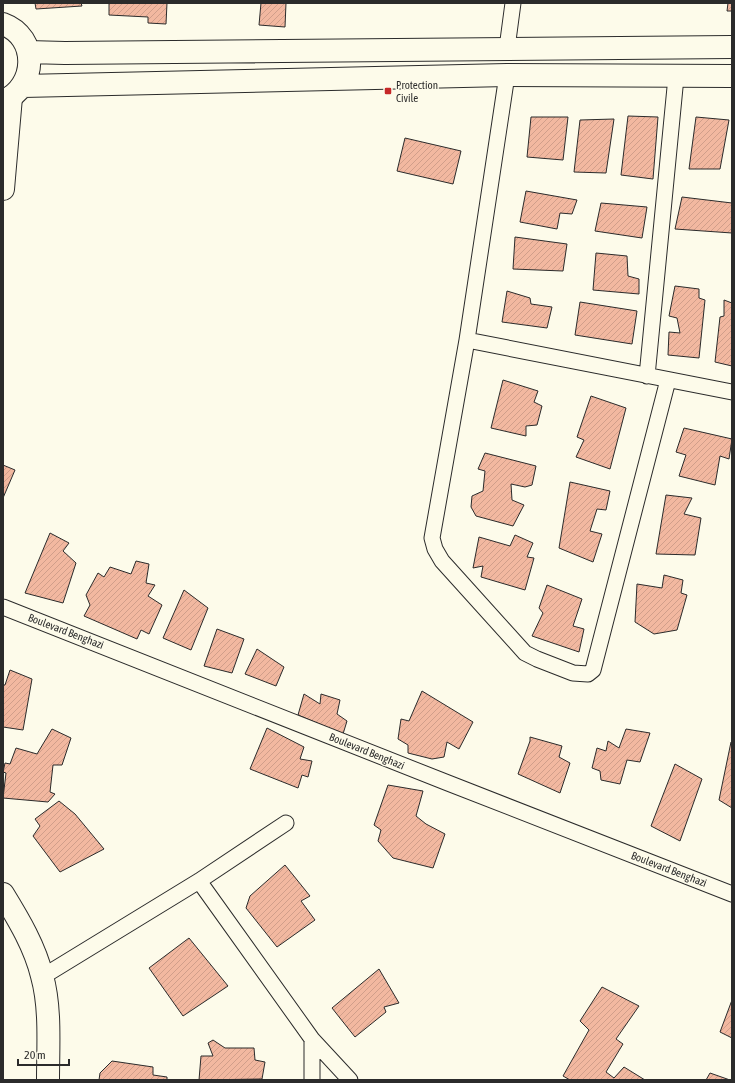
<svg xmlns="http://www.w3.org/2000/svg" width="735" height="1083" font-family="'Asap Condensed',sans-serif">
  <defs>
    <pattern id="building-hatch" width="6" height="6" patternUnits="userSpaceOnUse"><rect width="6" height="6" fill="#f2b8a0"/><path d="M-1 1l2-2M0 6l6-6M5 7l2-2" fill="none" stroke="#d09e8a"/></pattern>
  </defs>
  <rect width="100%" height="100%" fill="#fdfbea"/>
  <path fill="url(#building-hatch)" stroke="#2b2b2b" d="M 35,3 L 81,3 L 82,6 L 36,9 Z
    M 109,3 L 167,3 L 166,24 L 148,23 L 148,17 L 109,15 Z
    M 261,3 L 286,3 L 285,27 L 259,25 Z
    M 728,3 L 732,3 L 732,11 L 727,11 Z
    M 628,116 L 658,117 L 653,179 L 621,175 Z
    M 531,117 L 568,117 L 563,160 L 527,157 Z
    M 696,117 L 729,120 L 720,169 L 689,169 Z
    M 614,119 L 606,173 L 574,172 L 580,120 Z
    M 405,138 L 461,151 L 453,184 L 397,171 Z
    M 526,191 L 577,200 L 572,214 L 560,213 L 557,229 L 520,222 Z
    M 682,197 L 732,203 L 732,233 L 675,229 Z
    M 601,203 L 647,207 L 642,238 L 595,231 Z
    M 515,237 L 567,244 L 563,271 L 513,269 Z
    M 596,253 L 627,256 L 628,276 L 639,279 L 639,294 L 593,290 Z
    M 675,286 L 699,289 L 699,298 L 705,300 L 699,358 L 668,355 L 669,332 L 680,333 L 677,318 L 669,316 Z
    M 507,291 L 530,298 L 531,304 L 552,307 L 547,328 L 502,322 Z
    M 724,300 L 732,303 L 732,366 L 715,362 L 720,317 L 724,316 Z
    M 580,302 L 637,311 L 632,344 L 575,335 Z
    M 503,380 L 538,391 L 534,402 L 542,406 L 537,425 L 526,426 L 526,436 L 491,428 Z
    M 591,396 L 626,408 L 610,469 L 576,457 L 584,440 L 577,437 Z
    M 684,428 L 732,439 L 729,459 L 720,456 L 715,485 L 679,476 L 686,455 L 676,452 Z
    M 485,453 L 536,466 L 532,485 L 525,487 L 511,484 L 512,500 L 524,505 L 513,526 L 476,516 L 471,507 L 472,496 L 483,491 L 485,471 L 478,469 Z
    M 3,465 L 15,470 L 3,498 Z
    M 570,482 L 610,491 L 606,510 L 597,509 L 590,531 L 602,534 L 593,562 L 559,548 Z
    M 666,495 L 692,498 L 684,514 L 701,518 L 695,555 L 656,554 Z
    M 50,533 L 69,543 L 63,551 L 76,563 L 63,603 L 25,593 Z
    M 515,535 L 533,543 L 527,557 L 534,558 L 525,590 L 481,577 L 483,566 L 473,568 L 479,537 L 510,546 Z
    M 136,561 L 149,564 L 146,583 L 155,585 L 148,596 L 162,605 L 149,634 L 141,630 L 137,639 L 84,616 L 90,605 L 86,595 L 98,573 L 104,577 L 110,567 L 131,574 Z
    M 664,575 L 683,580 L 681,593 L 687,595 L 677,630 L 654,634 L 635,622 L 637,584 L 662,588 Z
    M 547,585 L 582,599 L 573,626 L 584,629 L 579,652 L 532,636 L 543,613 L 539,608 Z
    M 184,590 L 208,608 L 191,650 L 163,638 Z
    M 217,629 L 244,639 L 232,673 L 204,666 Z
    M 257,649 L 284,667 L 276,686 L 245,674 Z
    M 10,670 L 32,679 L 23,730 L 3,727 L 3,685 L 5,685 Z
    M 422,691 L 473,722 L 459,749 L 447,742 L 444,757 L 432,759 L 408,753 L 408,745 L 398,739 L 401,719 L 409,721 Z
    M 304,694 L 320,704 L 321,694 L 340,700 L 337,714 L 347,721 L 343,734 L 298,715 Z
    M 267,728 L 304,747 L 300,759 L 312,761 L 308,777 L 302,775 L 298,788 L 250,769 Z
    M 52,729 L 71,738 L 62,765 L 53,765 L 50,792 L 55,794 L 48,802 L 3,798 L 6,773 L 3,772 L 5,763 L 10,764 L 16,748 L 37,754 Z
    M 626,729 L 650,733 L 640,762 L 627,760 L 620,784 L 601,780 L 600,771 L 592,768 L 597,748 L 606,751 L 608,741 L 619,748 Z
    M 530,737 L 562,746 L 559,757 L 570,763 L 560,793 L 518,774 L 530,741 Z
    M 731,742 L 732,742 L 732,808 L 719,800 Z
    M 675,764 L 702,779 L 680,841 L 651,826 Z
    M 388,785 L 423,791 L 416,816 L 426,824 L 445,834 L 433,868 L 393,858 L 378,841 L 381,830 L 374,825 Z
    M 59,801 L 75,814 L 104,849 L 60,872 L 33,836 L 40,826 L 35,819 Z
    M 285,865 L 310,896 L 301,901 L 315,920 L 277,947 L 246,908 L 250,896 Z
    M 189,938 L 228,986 L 183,1016 L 149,968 Z
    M 379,969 L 399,1003 L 384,1007 L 386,1012 L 355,1037 L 332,1008 Z
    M 602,987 L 639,1006 L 616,1039 L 623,1044 L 606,1072 L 614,1078 L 624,1067 L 645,1080 L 570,1080 L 563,1076 L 589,1030 L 580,1021 Z
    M 732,1000 L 732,1038 L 720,1032 Z
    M 213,1040 L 225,1048 L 254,1048 L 255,1060 L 265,1062 L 262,1079 L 199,1080 L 201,1056 L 213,1056 L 208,1043 Z
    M 112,1061 L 153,1067 L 153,1075 L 167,1077 L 167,1080 L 99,1080 L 100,1073 Z
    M 710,1073 L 730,1080 L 706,1080 Z"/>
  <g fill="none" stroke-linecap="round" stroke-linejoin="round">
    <defs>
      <path id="minor" d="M 507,48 L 513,3
        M 507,75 L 467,340 L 432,538 L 435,549 L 442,561 L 525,653 L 537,659 L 573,673 L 588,674 L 593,670 L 668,380
        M 467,340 L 732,392
        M 647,376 L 676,77
        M 3,607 L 448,783 L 732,894
        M 199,881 L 312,1039 L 312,1080
        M 42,977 L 199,881 L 286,823
        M 312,1039 L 350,1080"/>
      <path id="secondary" d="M 3,189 L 11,97
        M 3,894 C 19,920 35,947 42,976 C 51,1008 48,1047 48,1080"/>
      <path id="primary" d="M 3,24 C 39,37 37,87 3,101
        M 28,52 L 65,53 L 732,47
        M 23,86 L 507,75 L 732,76"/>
    </defs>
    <use href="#minor" stroke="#2b2b2b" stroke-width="17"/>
    <use href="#secondary" stroke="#2b2b2b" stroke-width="24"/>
    <use href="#primary" stroke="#2b2b2b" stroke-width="24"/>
    <use href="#minor" stroke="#fdfbea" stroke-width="15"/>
    <use href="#secondary" stroke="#fdfbea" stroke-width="22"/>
    <use href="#primary" stroke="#fdfbea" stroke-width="22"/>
  </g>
  <rect fill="#c62828" stroke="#fdfbea" stroke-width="1.5" x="384" y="87" width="8" height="8" rx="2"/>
  <g text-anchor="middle" stroke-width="3" stroke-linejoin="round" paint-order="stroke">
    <g font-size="11" fill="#2b2b2b" stroke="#fdfbea" text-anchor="start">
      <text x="396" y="89">Protection<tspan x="396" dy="13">Civile</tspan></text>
    </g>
    <g font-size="11" fill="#2b2b2b" stroke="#fdfbea">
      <text transform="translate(66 631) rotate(21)" y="4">Boulevard Benghazi</text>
      <text transform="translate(367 751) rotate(22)" y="4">Boulevard Benghazi</text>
      <text transform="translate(669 869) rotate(21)" y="4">Boulevard Benghazi</text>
    </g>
  </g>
  <rect width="735" height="1083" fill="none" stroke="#2b2b2b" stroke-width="8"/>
  <path d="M18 1059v6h51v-6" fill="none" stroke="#2b2b2b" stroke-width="2"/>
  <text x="24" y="1059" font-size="12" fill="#2b2b2b" stroke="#fdfbea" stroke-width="3" paint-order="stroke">20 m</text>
</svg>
